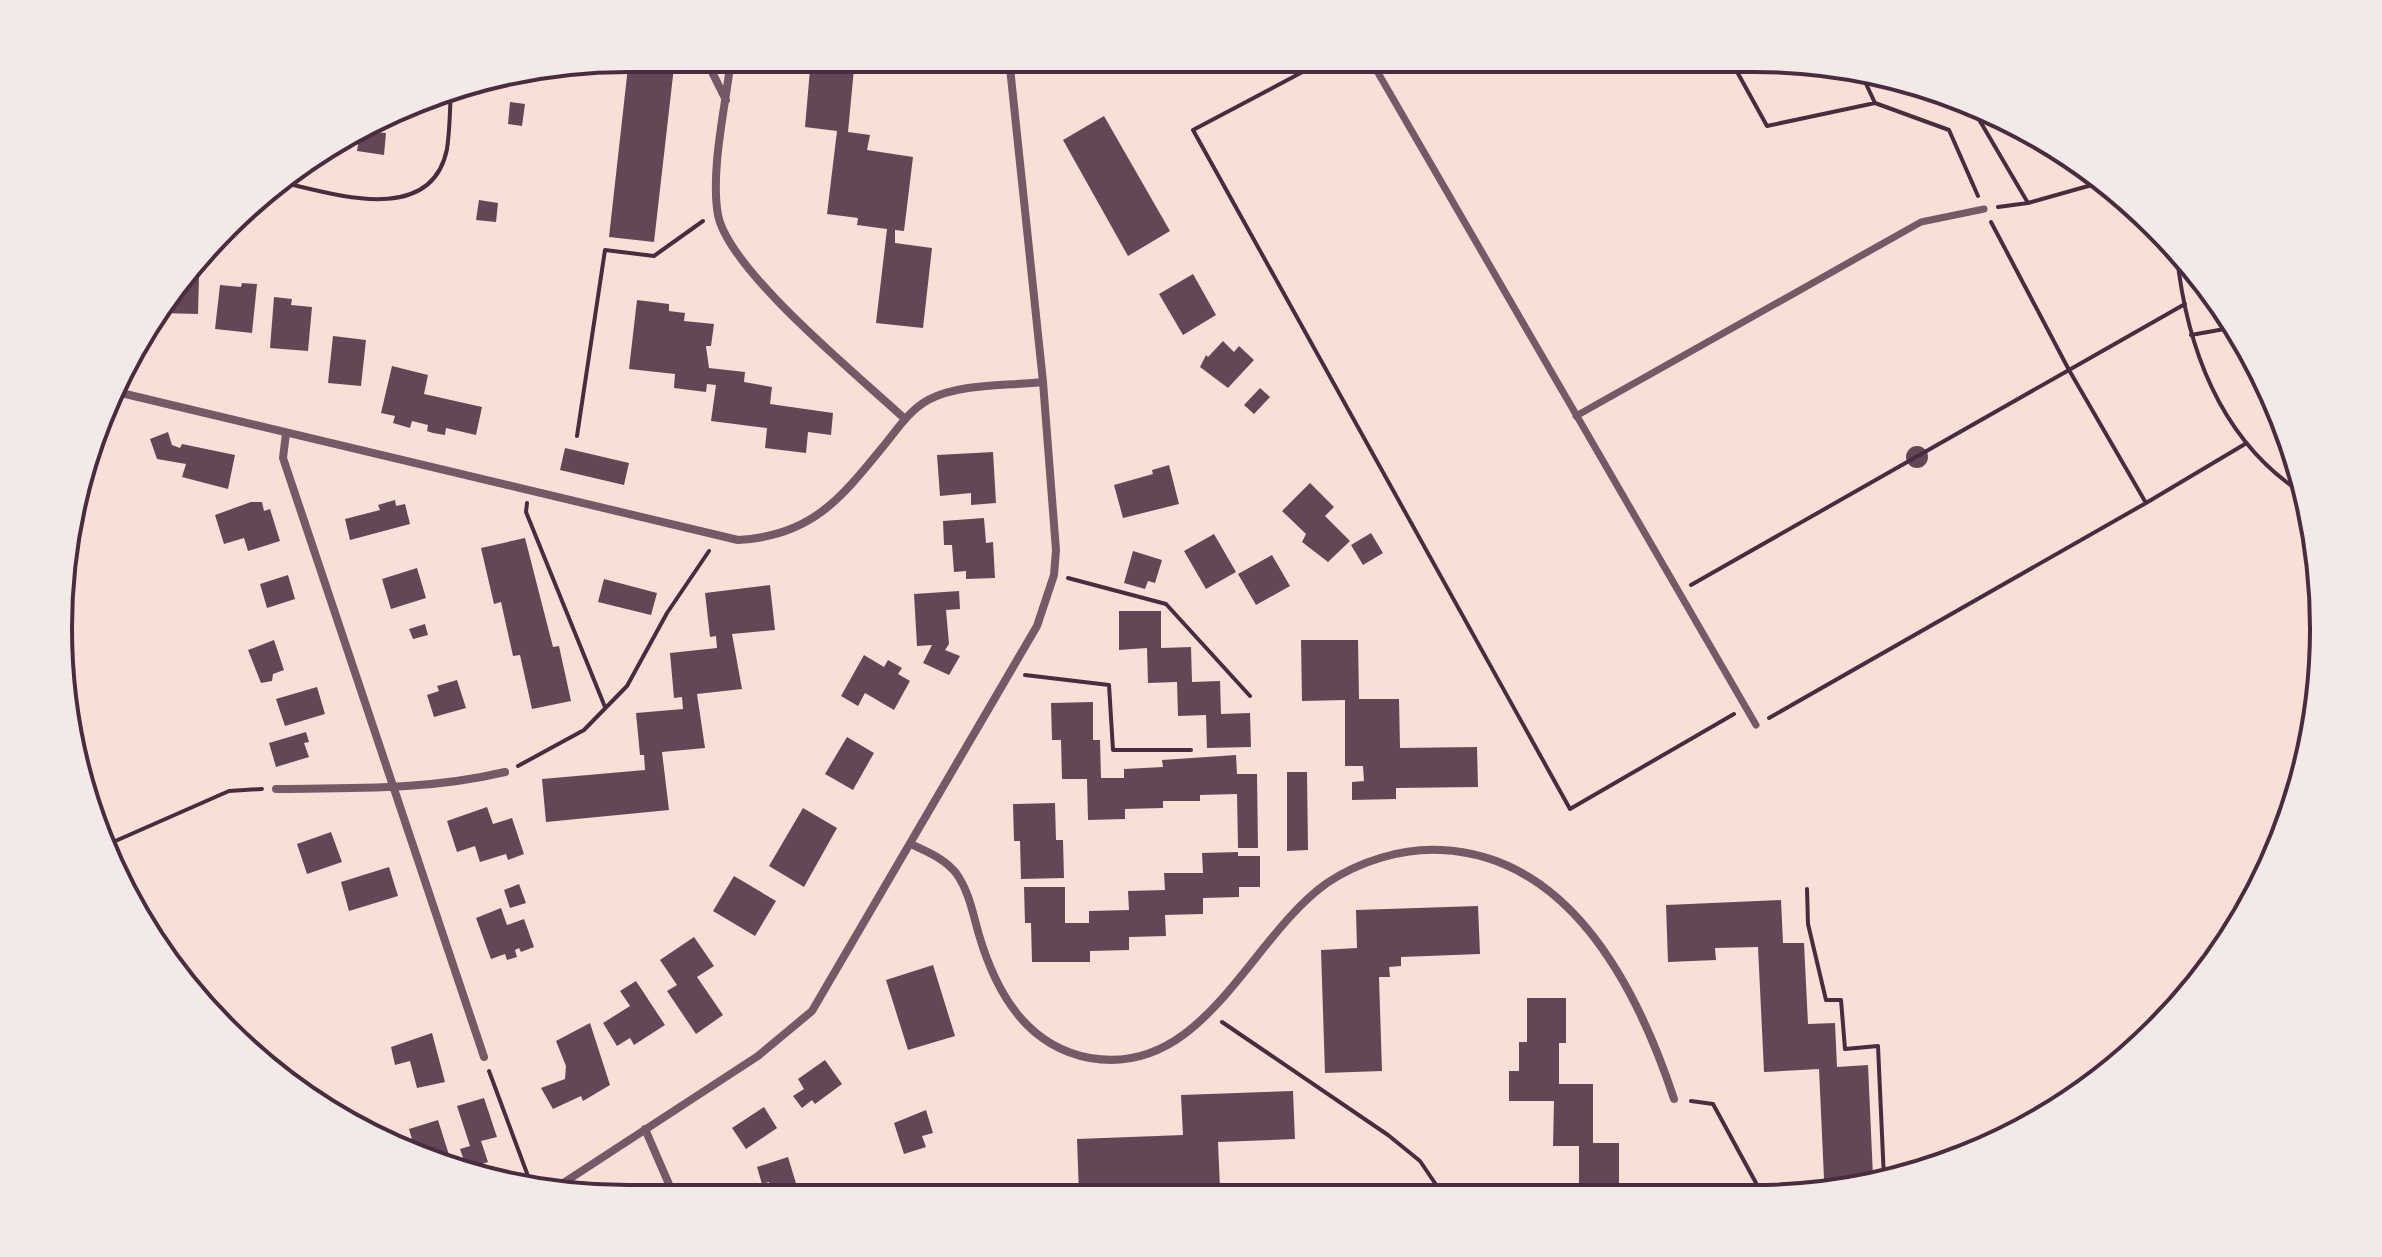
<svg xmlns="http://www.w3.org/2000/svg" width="2382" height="1257" font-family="'Zilla Slab',serif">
  <rect width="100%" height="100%" fill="#f7e1d7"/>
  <path fill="#644757" d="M 629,58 L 675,58 L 654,242 L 609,237 Z
    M 811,58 L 855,58 L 848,132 L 870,135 L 867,150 L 913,157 L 904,231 L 895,230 L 895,243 L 932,248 L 923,328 L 876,323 L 887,229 L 857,225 L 858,218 L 827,214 L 837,131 L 805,127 Z
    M 510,102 L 525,104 L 522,126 L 508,124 Z
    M 1104,116 L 1170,231 L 1128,256 L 1063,140 Z
    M 366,131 L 386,133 L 384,155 L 357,151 L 360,134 Z
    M 479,200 L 498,203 L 496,222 L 476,220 Z
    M 1193,274 L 1216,315 L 1183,335 L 1159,294 Z
    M 187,277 L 199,277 L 198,314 L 160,313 L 161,305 Z
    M 242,283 L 257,284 L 252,333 L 215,329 L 220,285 L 241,287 Z
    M 274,297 L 292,299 L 291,305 L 312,307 L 308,351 L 270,348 Z
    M 637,300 L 669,304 L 669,311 L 685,313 L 684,321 L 714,324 L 711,346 L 706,346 L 709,368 L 745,372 L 744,382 L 772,387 L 770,404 L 833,413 L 831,435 L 808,432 L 806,453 L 765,448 L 767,428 L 711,421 L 716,385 L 707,384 L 706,392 L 674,388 L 675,374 L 629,369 Z
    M 333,336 L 366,340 L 361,386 L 328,383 Z
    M 1223,341 L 1234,352 L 1239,346 L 1254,360 L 1228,388 L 1200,367 L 1206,355 L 1208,357 Z
    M 392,366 L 428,375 L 424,394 L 482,407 L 476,435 L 446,428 L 445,435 L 433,433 L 427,431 L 428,425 L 412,421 L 410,428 L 393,423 L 395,416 L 381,413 Z
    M 1260,388 L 1270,397 L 1254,414 L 1244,405 Z
    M 168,432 L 172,445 L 180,448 L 182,444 L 235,455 L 228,489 L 182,477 L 186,464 L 157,459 L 150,439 Z
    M1906 457a11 11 0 1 1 22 0a11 11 0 1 1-22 0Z
    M 565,448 L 629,463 L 624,485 L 560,470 Z
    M 993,452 L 996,503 L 971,505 L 971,493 L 940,496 L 937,455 Z
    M 1169,465 L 1179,504 L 1123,518 L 1114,485 L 1153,474 L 1152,470 Z
    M 1310,483 L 1334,507 L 1325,516 L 1350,541 L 1328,562 L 1302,542 L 1306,534 L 1282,511 Z
    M 395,500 L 396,506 L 405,504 L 410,524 L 350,540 L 345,519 L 380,510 L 378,505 Z
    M 251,502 L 262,502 L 264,511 L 270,509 L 280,541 L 248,551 L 244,538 L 224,544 L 215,515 Z
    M 984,518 L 986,543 L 993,542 L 995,578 L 966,579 L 966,571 L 954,572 L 952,545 L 944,545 L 943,521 Z
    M 1371,533 L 1383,553 L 1363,565 L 1351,545 Z
    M 1214,534 L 1236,572 L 1206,589 L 1184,551 Z
    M 525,538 L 553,647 L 559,646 L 571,701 L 532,709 L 520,655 L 513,656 L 501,602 L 494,604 L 481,548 Z
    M 1133,551 L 1162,560 L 1155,583 L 1148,581 L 1145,589 L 1124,583 Z
    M 1272,555 L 1290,586 L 1256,605 L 1238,574 Z
    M 417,568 L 426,598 L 391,609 L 382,579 Z
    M 288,575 L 295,599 L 267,608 L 260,584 Z
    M 604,579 L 657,593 L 651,615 L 598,602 Z
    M 770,585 L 775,630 L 732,634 L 742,689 L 697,694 L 705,748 L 662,752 L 669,810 L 546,822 L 542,779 L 645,770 L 644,755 L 640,755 L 636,713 L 683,709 L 682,697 L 674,698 L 670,653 L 717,648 L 716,636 L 710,637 L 705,593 Z
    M 959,591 L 960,609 L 946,610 L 949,644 L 945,650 L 960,656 L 949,675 L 923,663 L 932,645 L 917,646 L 914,594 Z
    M 1119,611 L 1161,611 L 1161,648 L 1191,647 L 1192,682 L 1220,681 L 1221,714 L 1250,713 L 1251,747 L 1207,748 L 1206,715 L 1178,716 L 1177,682 L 1148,683 L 1147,648 L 1119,650 Z
    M 425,624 L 428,635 L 413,639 L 409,629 Z
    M 274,640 L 284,670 L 273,674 L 272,681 L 261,683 L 248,650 Z
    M 1301,640 L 1358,640 L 1359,699 L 1399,699 L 1400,748 L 1477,747 L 1478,787 L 1396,788 L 1396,799 L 1352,800 L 1352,782 L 1364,781 L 1363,766 L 1345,766 L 1345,700 L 1302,701 Z
    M 864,655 L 884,667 L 888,660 L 902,668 L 898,674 L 910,681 L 894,710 L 865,693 L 858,706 L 841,696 Z
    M 457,680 L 466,708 L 434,717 L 427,695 L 439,691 L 437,686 Z
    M 317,687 L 325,714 L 285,726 L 276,699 Z
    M 1093,702 L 1093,740 L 1100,740 L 1101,778 L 1124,778 L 1124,769 L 1163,767 L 1162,760 L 1236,755 L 1237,774 L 1257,774 L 1258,848 L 1238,848 L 1237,794 L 1200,795 L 1200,801 L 1163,801 L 1163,808 L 1125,809 L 1125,819 L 1088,820 L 1087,779 L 1062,779 L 1061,740 L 1052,740 L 1051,703 Z
    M 306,732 L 309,742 L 304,743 L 309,757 L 276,767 L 269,743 Z
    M 847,737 L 874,753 L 853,790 L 825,774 Z
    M 1287,772 L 1307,772 L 1308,850 L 1287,851 Z
    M 1055,803 L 1056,840 L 1063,840 L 1064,878 L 1021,879 L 1020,841 L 1014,841 L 1013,804 Z
    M 487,807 L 493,824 L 512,818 L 524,854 L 508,860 L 506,854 L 480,862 L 475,846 L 457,852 L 447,821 Z
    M 803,808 L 837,828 L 804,887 L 769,866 Z
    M 331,832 L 342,862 L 307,874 L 297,844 Z
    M 1238,852 L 1238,856 L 1260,856 L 1260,887 L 1239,887 L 1239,897 L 1203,898 L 1203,914 L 1165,915 L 1166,936 L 1129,937 L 1129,950 L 1090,951 L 1090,962 L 1032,962 L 1031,923 L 1025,923 L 1024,887 L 1065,887 L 1065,923 L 1089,923 L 1089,911 L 1129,910 L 1128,891 L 1165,890 L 1164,873 L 1203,873 L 1202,853 Z
    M 389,867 L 398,896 L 349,911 L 341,882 Z
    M 734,876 L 776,901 L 755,936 L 713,911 Z
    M 519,884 L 526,903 L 510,908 L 504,890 Z
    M 1781,900 L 1783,943 L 1804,943 L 1808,1024 L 1835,1023 L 1837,1067 L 1868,1065 L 1873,1177 L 1824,1179 L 1819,1069 L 1764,1072 L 1758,947 L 1715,948 L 1716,960 L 1668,962 L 1666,905 Z
    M 1478,906 L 1480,954 L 1401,957 L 1401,966 L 1389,967 L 1390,977 L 1379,977 L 1382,1071 L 1325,1073 L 1321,950 L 1357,948 L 1356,910 Z
    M 501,908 L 507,925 L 524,919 L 534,947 L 521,952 L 519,948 L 515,950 L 517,957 L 507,960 L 505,954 L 491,959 L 476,918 Z
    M 694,937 L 714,966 L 697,977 L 723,1015 L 696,1034 L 667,991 L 677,985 L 660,960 Z
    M 933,965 L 955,1036 L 908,1050 L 886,980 Z
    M 636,981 L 665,1025 L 634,1045 L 630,1038 L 617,1046 L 603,1023 L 630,1006 L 620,991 Z
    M 1527,998 L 1566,998 L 1566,1043 L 1559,1043 L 1559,1084 L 1593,1084 L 1593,1143 L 1619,1143 L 1619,1189 L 1610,1189 L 1610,1195 L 1587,1195 L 1587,1187 L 1579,1187 L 1579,1146 L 1553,1146 L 1554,1101 L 1509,1101 L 1509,1071 L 1519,1071 L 1519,1042 L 1527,1042 Z
    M 590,1023 L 610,1085 L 583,1101 L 581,1096 L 553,1109 L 541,1088 L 565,1079 L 566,1066 L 556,1041 Z
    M 432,1033 L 445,1082 L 417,1088 L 410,1061 L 395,1065 L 391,1047 Z
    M 825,1060 L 842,1084 L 815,1104 L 812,1100 L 802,1108 L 793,1096 L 804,1089 L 798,1079 Z
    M 1293,1091 L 1295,1139 L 1218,1142 L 1220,1188 L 1079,1194 L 1077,1139 L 1183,1135 L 1181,1095 Z
    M 484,1098 L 497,1137 L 481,1141 L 488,1162 L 467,1169 L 460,1149 L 470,1146 L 457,1106 Z
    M 764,1107 L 777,1128 L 746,1149 L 732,1128 Z
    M 926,1110 L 933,1133 L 922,1136 L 926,1147 L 904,1154 L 894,1123 Z
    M 438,1120 L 450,1158 L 435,1162 L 417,1156 L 409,1129 Z
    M 788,1157 L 798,1190 L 774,1197 L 769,1182 L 762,1184 L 757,1167 Z
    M 1000,1183 L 1004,1197 L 990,1197 L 987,1187 Z"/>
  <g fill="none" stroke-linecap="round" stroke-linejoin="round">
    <path stroke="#4a2c40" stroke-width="4" d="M 1327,59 L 1193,130 L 1570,809 L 1734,714
      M 1730,59 L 1767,126 L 1875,103 L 1949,130 L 1978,196
      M 1860,71 L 1875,103
      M 1970,104 L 2028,203 L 1998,207
      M 276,181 C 328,192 431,229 447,149 C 450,129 450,107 451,87
      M 2028,203 L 2106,181
      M 2176,247 C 2185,344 2219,441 2305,495
      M 2191,335 L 2236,327
      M 577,436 L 605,250 L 654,256 L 703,221
      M 527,503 L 526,512 L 605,707
      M 2146,503 L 2245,444
      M 1068,578 L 1166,604 L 1250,696
      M 1691,585 L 2069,370 L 1991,222
      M 1025,675 L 1109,685 L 1113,750 L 1191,750
      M 1769,718 L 2146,503 L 2069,370 L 2185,304
      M 518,766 L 584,730 L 627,686 L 667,613 L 709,551
      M 104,846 L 229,791 L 262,789
      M 1807,889 L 1808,924 L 1826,1000 L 1841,1000 L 1845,1049 L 1878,1046 L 1884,1179
      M 1222,1022 L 1388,1135 L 1420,1161 L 1443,1195
      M 489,1071 L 528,1176 L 536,1188
      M 1691,1101 L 1713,1104 L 1762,1194
      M 1805,1194 L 1835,1192"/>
    <path stroke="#755966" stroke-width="7" d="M 1370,59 L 1756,725
      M 1576,416 L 1921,222 L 1984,209"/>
    <path stroke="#755966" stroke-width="8" d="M 705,58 L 726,100
      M 731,58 C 726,105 710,170 718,215 C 729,271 860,377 905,419
      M 117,392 L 738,540 C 813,536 842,497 886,443 C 898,428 910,410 928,400 C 960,383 1008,386 1043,382
      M 286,433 L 283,458 L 484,1057
      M 276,789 C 353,788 430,790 505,772
      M 911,844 C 927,852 944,858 956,873 C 969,891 973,914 979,935 C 996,992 1026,1046 1090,1058 C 1204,1078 1249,938 1327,883 C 1360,861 1402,848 1441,850 C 1571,856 1638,990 1674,1099
      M 645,1129 L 675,1198
      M 551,1191 L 758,1056 L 812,1011 L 1037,626 L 1054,575 L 1056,550 L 1043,382 L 1009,58"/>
  </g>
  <path d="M0 0H2382V1257H0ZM628 72H1754A556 556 0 0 1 2310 628V629A556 556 0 0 1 1754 1185H628A556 556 0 0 1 72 629V628A556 556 0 0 1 628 72Z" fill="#f1eae7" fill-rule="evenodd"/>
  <path fill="none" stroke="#4a2c40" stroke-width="4" d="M628 72H1754A556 556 0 0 1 2310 628V629A556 556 0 0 1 1754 1185H628A556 556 0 0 1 72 629V628A556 556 0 0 1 628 72Z"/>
</svg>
